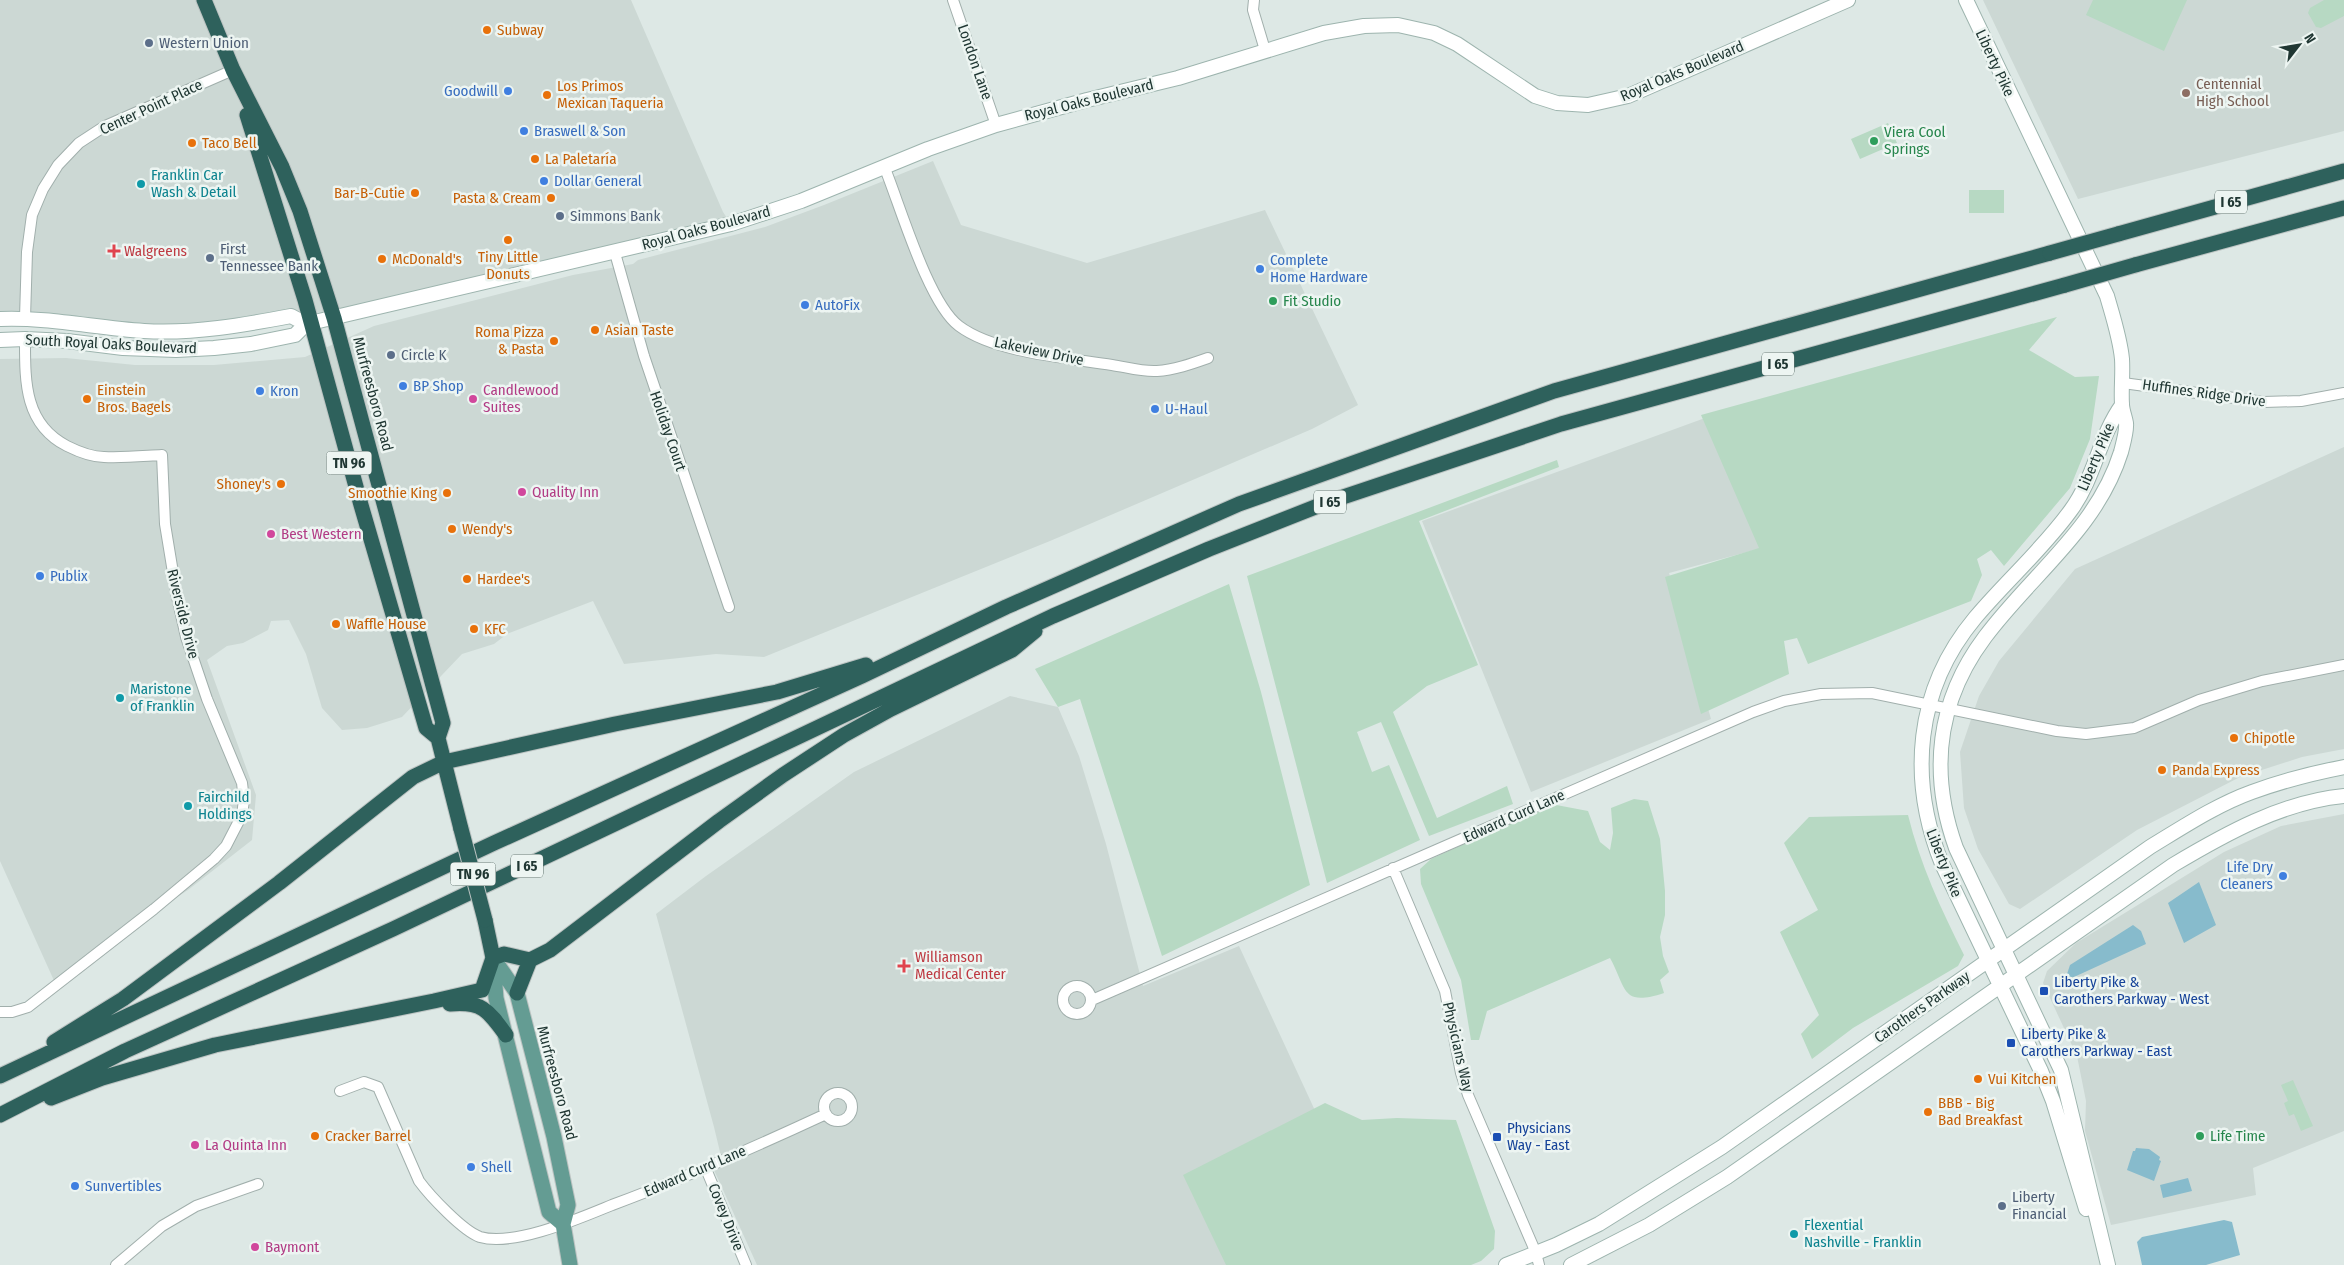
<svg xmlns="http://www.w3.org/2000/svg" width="2344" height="1265" font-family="'Fira Sans Condensed',sans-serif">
  <rect width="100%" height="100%" fill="#dde8e5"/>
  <path fill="#ccd8d4" d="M 0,0 L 631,0 L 723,212 L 731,224 L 333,312 L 309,313 L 210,329 L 0,319 Z
    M 1983,0 L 2344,0 L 2344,131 L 2078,199 Z
    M 933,161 L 961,225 L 1087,263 L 1265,210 L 1358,405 L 1312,429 L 1050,541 L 764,657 L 716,654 L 624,664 L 593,601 L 507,634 L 494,644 L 462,654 L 402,717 L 367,728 L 342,730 L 322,708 L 306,654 L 289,620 L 271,621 L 268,630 L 243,643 L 227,646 L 207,660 L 256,795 L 252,840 L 188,890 L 134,925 L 56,985 L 0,861 L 0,359 L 66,358 L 135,365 L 214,365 L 305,357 L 374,326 L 573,275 L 633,264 L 638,260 L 765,227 L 824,205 Z
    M 1705,418 L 1762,548 L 1669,573 L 1711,719 L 1531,792 L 1422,521 Z
    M 2344,447 L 2344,749 L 2302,757 L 2240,777 L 2137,830 L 2020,909 L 2009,904 L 1978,849 L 1964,808 L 1960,752 L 1979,696 L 1999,661 L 2075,569 Z
    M 1010,696 L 1058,707 L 1079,756 L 1106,844 L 1143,986 L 1239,946 L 1318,1117 L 1240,1265 L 757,1265 L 714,1170 L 720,1152 L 714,1127 L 656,914 L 706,876 L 854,772 Z
    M 2344,814 L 2344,1131 L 2253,1168 L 2256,1195 L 2111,1225 L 2085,1131 L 2086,1101 L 2077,1056 L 2043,983 L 2047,971 L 2076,943 L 2224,852 L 2281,826 Z"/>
  <path fill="#b7d9c3" d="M 2093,0 L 2187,0 L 2164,51 L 2086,15 Z
    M 2324,0 L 2344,0 L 2344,16 L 2321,28 L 2316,27 L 2308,13 L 2310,8 Z
    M 1888,123 L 1897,143 L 1860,159 L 1851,139 Z
    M 1969,190 L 2004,190 L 2004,213 L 1969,213 Z
    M 2057,317 L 2029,350 L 2075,377 L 2099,376 L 2090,439 L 2070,488 L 2004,566 L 1991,550 L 1977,559 L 1982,575 L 1971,601 L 1808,664 L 1797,638 L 1784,641 L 1789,674 L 1701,714 L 1665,577 L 1759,548 L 1701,415 Z
    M 1557,460 L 1559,467 L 1419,521 L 1478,665 L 1427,686 L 1393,712 L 1437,818 L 1507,786 L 1513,804 L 1429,836 L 1381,722 L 1357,732 L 1372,772 L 1389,765 L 1420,840 L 1327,883 L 1247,576 Z
    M 1229,584 L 1261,692 L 1310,885 L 1162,956 L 1080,699 L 1058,707 L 1035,669 Z
    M 1634,799 L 1648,801 L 1660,839 L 1665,891 L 1665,915 L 1660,937 L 1663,956 L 1669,972 L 1660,980 L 1664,993 C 1621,1007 1627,989 1610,958 L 1487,1011 L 1479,1040 L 1471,1040 L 1461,980 L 1421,884 L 1420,869 L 1431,859 L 1551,804 L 1588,811 L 1600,842 L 1610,850 L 1613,833 L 1611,808 Z
    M 1908,815 C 1920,864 1941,909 1964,955 L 1958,966 L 1853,1028 L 1812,1059 L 1801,1034 L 1819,1015 L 1780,932 L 1818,910 L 1784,843 L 1809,817 Z
    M 2293,1080 L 2313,1126 L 2301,1131 L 2294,1114 L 2289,1116 L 2284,1103 L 2288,1101 L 2281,1085 Z
    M 1325,1103 L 1362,1120 L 1397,1118 L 1456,1120 L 1495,1231 L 1494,1249 L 1481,1261 L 1471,1265 L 1226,1265 L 1183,1175 Z"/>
  <path fill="#87bbcc" d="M 2199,882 L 2216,925 L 2184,943 L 2168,903 Z
    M 2133,925 L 2141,931 L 2146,944 L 2074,977 L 2066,977 L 2070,965 Z
    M 2136,1148 L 2149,1149 L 2160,1157 L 2159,1160 L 2161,1161 L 2154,1181 L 2127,1170 L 2133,1151 L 2135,1151 Z
    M 2188,1178 L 2192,1191 L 2163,1198 L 2160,1185 Z
    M 2224,1220 L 2232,1222 L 2240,1255 L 2206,1265 L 2142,1265 L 2137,1242 L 2142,1237 Z"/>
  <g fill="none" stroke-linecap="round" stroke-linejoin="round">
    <defs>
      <path id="street" d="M 953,0 L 996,125
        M 1254,0 L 1253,10 L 1265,50
        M 884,166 C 900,205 928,303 959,326 C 995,353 1068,358 1112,365 C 1126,367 1142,372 1157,371 C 1174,370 1191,364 1208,358
        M 615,253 L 644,356 L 729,607
        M 25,318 L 27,252 L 32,215 L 43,189 L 58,165 L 79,143 L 105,126 L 233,70
        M 2123,383 L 2264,402 L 2301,401 L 2344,393
        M 1393,868 L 1445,991 L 1461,1073 L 1468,1095 L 1536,1253 L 1539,1265
        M1063 1000a14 14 0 1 1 28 0a14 14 0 1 1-28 0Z
        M 1092,1000 L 1753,712 L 1784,701 L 1821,694 L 1872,693 L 2057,731 L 2086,734 L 2134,728 L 2199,700 L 2262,681 L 2344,665
        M 0,1012 L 12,1012 L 28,1007 L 154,909 L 214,859 L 226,846 L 242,815 L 244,800 L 242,783 L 207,699 L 186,637 L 177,597 L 165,524 L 162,455 C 143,456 123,458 104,457 C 91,457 79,452 67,446 C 24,424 25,381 25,339
        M 340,1091 L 364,1082 L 378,1087 L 419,1181 C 430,1196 463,1231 480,1237 C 514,1247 580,1218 612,1205 C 685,1178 755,1147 826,1114
        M824 1107a14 14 0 1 1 28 0a14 14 0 1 1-28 0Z
        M 706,1169 L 746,1265
        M 116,1265 L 162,1226 L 196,1206 L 258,1184"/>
      <path id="secondary" d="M 1966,0 L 2107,296 C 2113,317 2120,338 2122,359 C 2123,374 2121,389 2122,404 C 2122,410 2125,417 2126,423 C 2127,431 2123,444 2121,452 C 2097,529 2031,575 1985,637 C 1937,701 1929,773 1956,848 L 2061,1070 L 2108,1265
        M 0,319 C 48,317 96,328 144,331 C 194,334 243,325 291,316 L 306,324
        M 0,340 L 25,339 L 67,341 L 123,348 L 176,350 L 214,348 L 251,344 L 295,335 L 306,324 L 731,224 L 801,201 L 928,149 L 996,125 L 1087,100 L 1178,78 L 1324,33 L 1364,26 L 1398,25 L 1434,33 L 1457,44 L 1535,96 L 1557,103 L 1588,105 L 1628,96 L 1848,0
        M 2086,1209 L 2053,1101 L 2041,1071 L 1942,864 C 1908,779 1915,690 1975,618 C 2006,581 2043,549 2071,510 C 2095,477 2099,437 2122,405
        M 1506,1265 L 1556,1245 L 1599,1224 L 1722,1147 L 2150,847 C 2183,827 2216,805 2252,792 C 2282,781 2313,773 2344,767
        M 1571,1265 L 1649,1225 L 1727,1177 L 2173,865 C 2225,834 2282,802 2344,796"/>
      <path id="primary" d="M 493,958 L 517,993 L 554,1137 L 568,1205 L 563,1224 L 570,1265
        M 493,960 L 496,998 L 549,1212 L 563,1224"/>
      <path id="highway" d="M 204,0 L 233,70 L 282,167 L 300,211 L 334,318 L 443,723 L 438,738 L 461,829
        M 247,115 L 305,300 L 361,505 L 426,728 L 438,738
        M 2118,234 L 2344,171
        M 2135,265 L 2344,208
        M 485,920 L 493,958
        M 493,958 L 504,954 L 530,960 L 550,950 L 719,821 L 783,775 L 844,735 L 891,709 L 1012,650 L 1035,631
        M 517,993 L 530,960
        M 450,1004 C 482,1001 488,1010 506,1035
        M 54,1042 L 123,999 L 279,883 L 413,777 L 444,762 L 615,724 L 777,692 L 866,665
        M 0,1076 L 494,843 L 862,676 L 1006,607 L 1239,504 L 1554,391 L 2050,253
        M 51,1098 L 102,1078 L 215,1045 L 434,1001 L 482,990 L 493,958
        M 0,1115 L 125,1051 L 393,929 L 1053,616 L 1209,549 L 1328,502 L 1561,424 L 2065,285"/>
    </defs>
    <use href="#street" stroke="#a1afac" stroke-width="12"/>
    <use href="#secondary" stroke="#9db4ae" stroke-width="16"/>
    <use href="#primary" stroke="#bcc3c2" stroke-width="17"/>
    <use href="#highway" stroke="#bcc3c2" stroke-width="17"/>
    <use href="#street" stroke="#fff" stroke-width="10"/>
    <use href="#secondary" stroke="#fff" stroke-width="14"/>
    <use href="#primary" stroke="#649c93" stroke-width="15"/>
    <use href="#highway" stroke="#2e615c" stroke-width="15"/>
    <defs>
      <path id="highway-bridge" d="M 2050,253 L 2118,234
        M 2065,285 L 2135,265
        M 461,829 L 485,920"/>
    </defs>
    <use href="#highway-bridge" stroke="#bcc3c2" stroke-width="17" stroke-linecap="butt"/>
    <use href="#highway-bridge" stroke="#2e615c" stroke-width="15"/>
  </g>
  <g fill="#e8710a" stroke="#edf5f2" stroke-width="2">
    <circle cx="487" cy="30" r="5"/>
    <circle cx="547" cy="95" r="5"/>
    <circle cx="192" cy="143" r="5"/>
    <circle cx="535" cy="159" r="5"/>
    <circle cx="415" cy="193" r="5"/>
    <circle cx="551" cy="198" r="5"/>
    <circle cx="508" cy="240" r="5"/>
    <circle cx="382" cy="259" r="5"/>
    <circle cx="595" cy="330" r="5"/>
    <circle cx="554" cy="341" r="5"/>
    <circle cx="87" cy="399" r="5"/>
    <circle cx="281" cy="484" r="5"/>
    <circle cx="447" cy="493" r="5"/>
    <circle cx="452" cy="529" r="5"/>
    <circle cx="467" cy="579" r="5"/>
    <circle cx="336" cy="624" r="5"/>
    <circle cx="474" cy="629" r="5"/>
    <circle cx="2234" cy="738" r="5"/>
    <circle cx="2162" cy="770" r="5"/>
    <circle cx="1978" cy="1079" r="5"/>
    <circle cx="1928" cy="1112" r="5"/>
    <circle cx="315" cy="1136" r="5"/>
  </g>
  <g fill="#5c6f8a" stroke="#edf5f2" stroke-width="2">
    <circle cx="149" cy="43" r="5"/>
    <circle cx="560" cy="216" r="5"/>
    <circle cx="210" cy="258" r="5"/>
    <circle cx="391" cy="355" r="5"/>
    <circle cx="2002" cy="1206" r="5"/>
  </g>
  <g fill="#3f7fe0" stroke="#edf5f2" stroke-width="2">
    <circle cx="508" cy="91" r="5"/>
    <circle cx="524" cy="131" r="5"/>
    <circle cx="544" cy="181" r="5"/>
    <circle cx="1260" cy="269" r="5"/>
    <circle cx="805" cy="305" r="5"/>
    <circle cx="403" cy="386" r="5"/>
    <circle cx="260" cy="391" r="5"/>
    <circle cx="1155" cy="409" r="5"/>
    <circle cx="40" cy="576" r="5"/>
    <circle cx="2283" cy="876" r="5"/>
    <circle cx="471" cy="1167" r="5"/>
    <circle cx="75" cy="1186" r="5"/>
  </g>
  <circle fill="#8d6e63" stroke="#edf5f2" stroke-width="2" cx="2186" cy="93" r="5"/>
  <g fill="#2e9e5b" stroke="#edf5f2" stroke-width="2">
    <circle cx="1874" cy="141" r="5"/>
    <circle cx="1273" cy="301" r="5"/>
    <circle cx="2200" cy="1136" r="5"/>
  </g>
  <g fill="#0f9aa8" stroke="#edf5f2" stroke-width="2">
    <circle cx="141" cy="184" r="5"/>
    <circle cx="120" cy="698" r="5"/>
    <circle cx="188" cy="806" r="5"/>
    <circle cx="1794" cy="1234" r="5"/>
  </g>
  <g fill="#e0444e" stroke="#edf5f2" stroke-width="2">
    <path d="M111.5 243.5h5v5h5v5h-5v5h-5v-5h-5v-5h5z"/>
    <path d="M901.5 958.5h5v5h5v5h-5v5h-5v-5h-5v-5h5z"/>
  </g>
  <g fill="#d1479c" stroke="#edf5f2" stroke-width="2">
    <circle cx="473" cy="399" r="5"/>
    <circle cx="522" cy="492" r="5"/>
    <circle cx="271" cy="534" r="5"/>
    <circle cx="195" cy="1145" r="5"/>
    <circle cx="255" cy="1247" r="5"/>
  </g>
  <g fill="#1a4fb4" stroke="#edf5f2" stroke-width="2">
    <rect x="2039" y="986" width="10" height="10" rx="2.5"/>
    <rect x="2006" y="1038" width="10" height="10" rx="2.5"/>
    <rect x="1492" y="1132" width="10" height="10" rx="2.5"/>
  </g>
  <g text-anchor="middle" stroke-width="5" stroke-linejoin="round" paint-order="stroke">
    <g fill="#edf5f2" stroke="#5e706c" stroke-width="1">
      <rect x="2215" y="190.5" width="32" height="23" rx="4"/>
      <rect x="1762" y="352.5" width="32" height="23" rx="4"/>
      <rect x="326.5" y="451.5" width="45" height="23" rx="4"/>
      <rect x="1314" y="490.5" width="32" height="23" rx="4"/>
      <rect x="511" y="854.5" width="32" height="23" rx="4"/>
      <rect x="450.5" y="862.5" width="45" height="23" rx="4"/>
    </g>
    <g font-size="14" font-weight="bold" fill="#203733">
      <text x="2231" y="207">I 65</text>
      <text x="1778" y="369">I 65</text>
      <text x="349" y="468">TN 96</text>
      <text x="1330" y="507">I 65</text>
      <text x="527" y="871">I 65</text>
      <text x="473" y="879">TN 96</text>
    </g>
    <g font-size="15" fill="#c56008" stroke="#edf5f2" text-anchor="start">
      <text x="497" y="35">Subway</text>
      <text x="557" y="91">Los Primos<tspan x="557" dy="17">Mexican Taqueria</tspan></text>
      <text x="202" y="148">Taco Bell</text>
      <text x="545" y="164">La Paletaría</text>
      <text x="405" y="198" text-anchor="end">Bar-B-Cutie</text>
      <text x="541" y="203" text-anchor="end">Pasta &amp; Cream</text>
      <text x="508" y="262" text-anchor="middle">Tiny Little<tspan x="508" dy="17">Donuts</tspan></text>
      <text x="392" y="264">McDonald's</text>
      <text x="605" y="335">Asian Taste</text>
      <text x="544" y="337" text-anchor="end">Roma Pizza<tspan x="544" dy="17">&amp; Pasta</tspan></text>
      <text x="97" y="395">Einstein<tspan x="97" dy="17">Bros. Bagels</tspan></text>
      <text x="271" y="489" text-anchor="end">Shoney's</text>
      <text x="437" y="498" text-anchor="end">Smoothie King</text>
      <text x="462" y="534">Wendy's</text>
      <text x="477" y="584">Hardee's</text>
      <text x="346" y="629">Waffle House</text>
      <text x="484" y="634">KFC</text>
      <text x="2244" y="743">Chipotle</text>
      <text x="2172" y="775">Panda Express</text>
      <text x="1988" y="1084">Vui Kitchen</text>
      <text x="1938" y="1108">BBB - Big<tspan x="1938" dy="17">Bad Breakfast</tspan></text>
      <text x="325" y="1141">Cracker Barrel</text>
    </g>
    <g font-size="15" fill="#4e5e75" stroke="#edf5f2" text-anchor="start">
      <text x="159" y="48">Western Union</text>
      <text x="570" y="221">Simmons Bank</text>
      <text x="220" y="254">First<tspan x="220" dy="17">Tennessee Bank</tspan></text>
      <text x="401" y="360">Circle K</text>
      <text x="2012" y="1202">Liberty<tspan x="2012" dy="17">Financial</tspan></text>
    </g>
    <g font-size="15" fill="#203733" stroke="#edf5f2">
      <text transform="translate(975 62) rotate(71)" y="5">London Lane</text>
      <text transform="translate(1995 63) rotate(65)" y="5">Liberty Pike</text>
      <text transform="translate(1682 71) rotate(-23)" y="5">Royal Oaks Boulevard</text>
      <text transform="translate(1089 100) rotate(-14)" y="5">Royal Oaks Boulevard</text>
      <text transform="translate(151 107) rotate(-25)" y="5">Center Point Place</text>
      <text transform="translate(706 228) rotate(-15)" y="5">Royal Oaks Boulevard</text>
      <text transform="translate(111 344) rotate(3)" y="5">South Royal Oaks Boulevard</text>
      <text transform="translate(1039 351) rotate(12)" y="5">Lakeview Drive</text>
      <text transform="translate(2204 393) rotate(8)" y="5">Huffines Ridge Drive</text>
      <text transform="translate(373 394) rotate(75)" y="5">Murfreesboro Road</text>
      <text transform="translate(668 431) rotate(71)" y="5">Holiday Court</text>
      <text transform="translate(2096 457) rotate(-67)" y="5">Liberty Pike</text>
      <text transform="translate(183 614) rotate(76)" y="5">Riverside Drive</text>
      <text transform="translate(1514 816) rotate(-24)" y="5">Edward Curd Lane</text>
      <text transform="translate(1944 863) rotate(68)" y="5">Liberty Pike</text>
      <text transform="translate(1922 1007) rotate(-35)" y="5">Carothers Parkway</text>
      <text transform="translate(1458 1047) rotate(77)" y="5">Physicians Way</text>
      <text transform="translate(557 1083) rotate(75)" y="5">Murfreesboro Road</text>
      <text transform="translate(695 1171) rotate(-23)" y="5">Edward Curd Lane</text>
      <text transform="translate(726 1217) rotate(68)" y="5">Covey Drive</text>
    </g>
    <g font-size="15" fill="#785e54" stroke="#edf5f2" text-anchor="start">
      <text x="2196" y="89">Centennial<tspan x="2196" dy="17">High School</tspan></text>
    </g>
    <g font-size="15" fill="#366cbe" stroke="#edf5f2" text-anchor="start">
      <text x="498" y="96" text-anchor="end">Goodwill</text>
      <text x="534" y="136">Braswell &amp; Son</text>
      <text x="554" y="186">Dollar General</text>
      <text x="1270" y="265">Complete<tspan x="1270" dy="17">Home Hardware</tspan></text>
      <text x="815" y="310">AutoFix</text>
      <text x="413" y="391">BP Shop</text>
      <text x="270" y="396">Kron</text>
      <text x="1165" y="414">U-Haul</text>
      <text x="50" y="581">Publix</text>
      <text x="2273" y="872" text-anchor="end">Life Dry<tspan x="2273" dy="17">Cleaners</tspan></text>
      <text x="481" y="1172">Shell</text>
      <text x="85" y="1191">Sunvertibles</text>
    </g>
    <g font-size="15" fill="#27864d" stroke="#edf5f2" text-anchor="start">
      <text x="1884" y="137">Viera Cool<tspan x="1884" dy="17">Springs</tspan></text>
      <text x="1283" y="306">Fit Studio</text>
      <text x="2210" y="1141">Life Time</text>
    </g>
    <g font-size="15" fill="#0d838f" stroke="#edf5f2" text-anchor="start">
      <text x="151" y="180">Franklin Car<tspan x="151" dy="17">Wash &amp; Detail</tspan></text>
      <text x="130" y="694">Maristone<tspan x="130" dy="17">of Franklin</tspan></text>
      <text x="198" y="802">Fairchild<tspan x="198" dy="17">Holdings</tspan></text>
      <text x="1804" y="1230">Flexential<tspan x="1804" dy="17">Nashville - Franklin</tspan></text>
    </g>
    <g font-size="15" fill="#be3a42" stroke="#edf5f2" text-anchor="start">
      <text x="124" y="256">Walgreens</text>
      <text x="915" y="962">Williamson<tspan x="915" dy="17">Medical Center</tspan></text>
    </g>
    <g font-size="15" fill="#b23c85" stroke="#edf5f2" text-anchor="start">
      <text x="483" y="395">Candlewood<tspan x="483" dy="17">Suites</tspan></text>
      <text x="532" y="497">Quality Inn</text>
      <text x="281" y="539">Best Western</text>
      <text x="205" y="1150">La Quinta Inn</text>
      <text x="265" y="1252">Baymont</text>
    </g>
    <g font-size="15" fill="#164399" stroke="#edf5f2" text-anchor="start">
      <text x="2054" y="987">Liberty Pike &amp;<tspan x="2054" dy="17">Carothers Parkway - West</tspan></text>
      <text x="2021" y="1039">Liberty Pike &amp;<tspan x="2021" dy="17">Carothers Parkway - East</tspan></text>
      <text x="1507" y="1133">Physicians<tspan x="1507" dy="17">Way - East</tspan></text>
    </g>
  </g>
  <g transform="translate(2299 45) rotate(59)" stroke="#edf5f2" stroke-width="4" paint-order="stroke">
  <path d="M0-4L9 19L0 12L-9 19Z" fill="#203733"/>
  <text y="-8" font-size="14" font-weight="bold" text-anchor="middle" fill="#203733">N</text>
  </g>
</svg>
